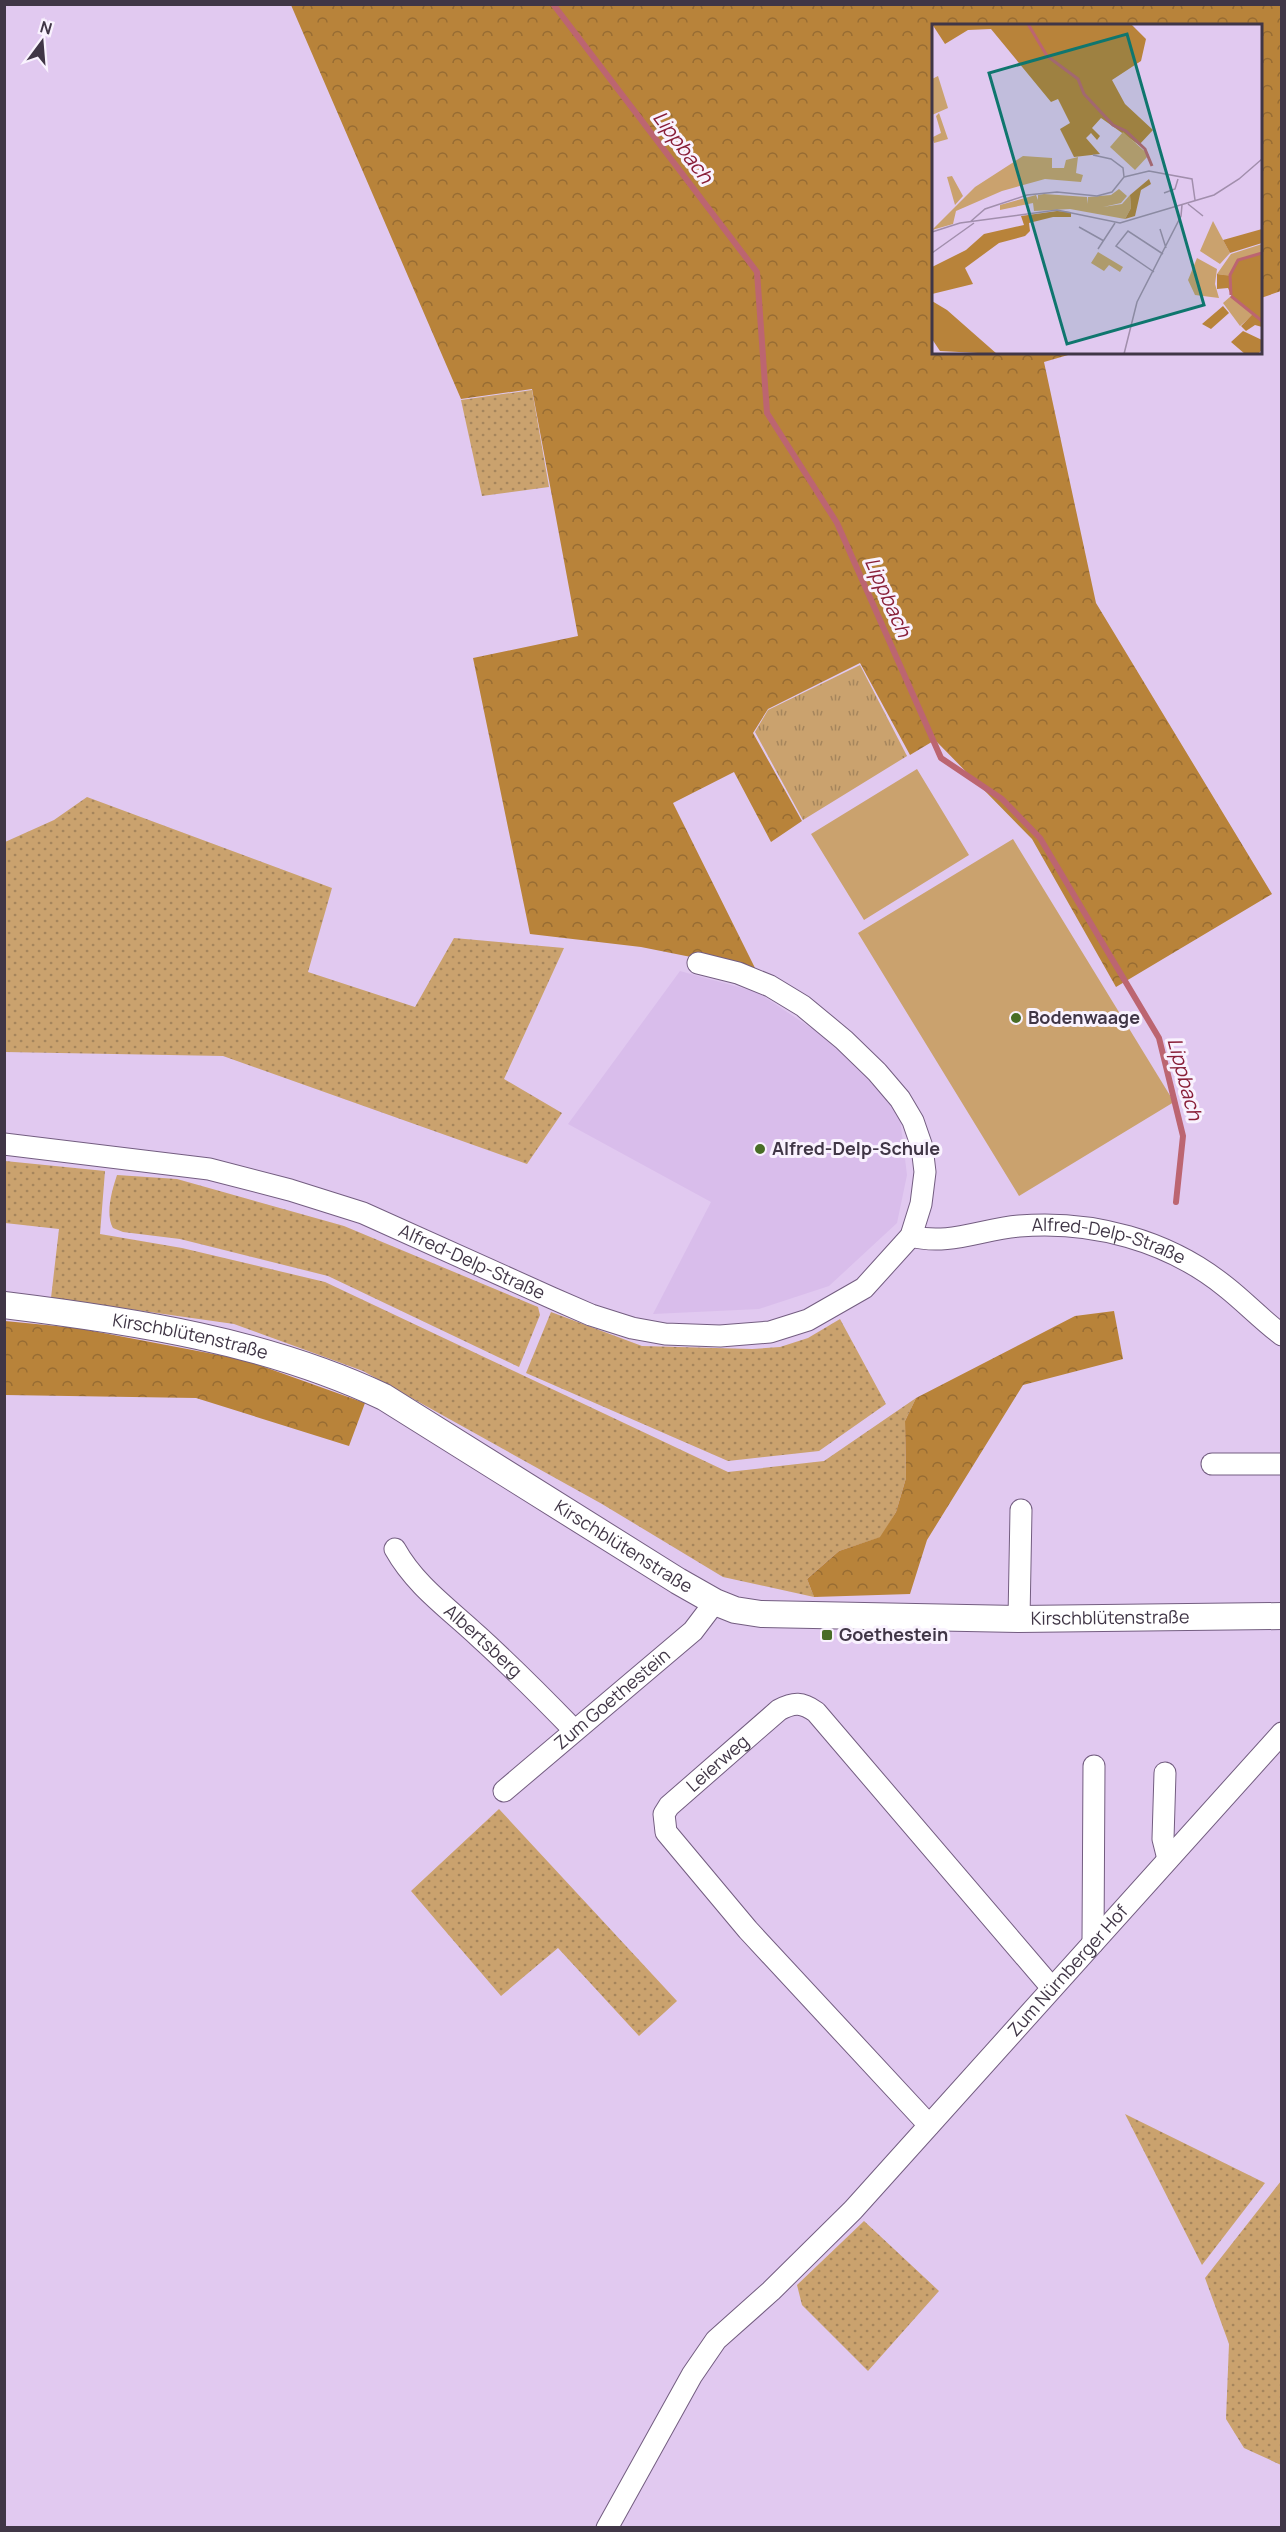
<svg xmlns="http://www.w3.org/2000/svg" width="1286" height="2532" font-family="Manrope,sans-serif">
  <defs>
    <pattern id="grass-dots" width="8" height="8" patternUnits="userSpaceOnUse" patternTransform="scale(1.5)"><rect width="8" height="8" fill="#caa26e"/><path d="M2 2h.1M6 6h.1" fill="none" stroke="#a5855c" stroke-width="1.8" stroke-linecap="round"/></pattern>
    <pattern id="forest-crowns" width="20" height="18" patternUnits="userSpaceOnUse" patternTransform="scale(1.5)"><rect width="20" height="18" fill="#b8833a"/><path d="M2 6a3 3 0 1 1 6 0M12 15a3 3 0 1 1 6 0" fill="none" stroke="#976c33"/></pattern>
    <pattern id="park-tufts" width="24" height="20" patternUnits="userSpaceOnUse" patternTransform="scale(1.5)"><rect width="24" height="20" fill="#caa26e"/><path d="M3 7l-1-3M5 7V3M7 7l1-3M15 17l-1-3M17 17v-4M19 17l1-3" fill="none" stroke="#a5855c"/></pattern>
  </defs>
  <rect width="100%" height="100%" fill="#e1c9f0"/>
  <path fill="#d9bdeb" d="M 680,971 L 757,992 L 826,1038 L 899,1110 L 907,1175 L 897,1223 L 829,1286 L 759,1309 L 653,1314 L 711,1202 L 568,1124 Z"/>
  <path fill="url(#grass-dots)" d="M 532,390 L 549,487 L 482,496 L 461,400 Z
    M 87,797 L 332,888 L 308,972 L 415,1007 L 454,938 L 564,948 L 504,1079 L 562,1113 L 527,1164 L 223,1056 L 5,1052 L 5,842 L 54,820 Z
    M 5,1161 L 105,1171 L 100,1234 L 182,1248 L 325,1282 L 728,1472 L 824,1461 L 916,1398 L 905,1421 L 906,1478 L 896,1512 L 881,1537 L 839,1551 L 807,1579 L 814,1597 L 723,1577 L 602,1504 L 363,1371 L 234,1324 L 51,1298 L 59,1229 L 5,1223 Z
    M 117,1175 L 177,1179 L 344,1226 L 538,1307 L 540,1315 L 519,1367 L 328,1276 L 180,1239 L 123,1232 L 113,1228 C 105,1214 112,1190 117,1175 Z
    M 551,1312 L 642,1346 L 752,1349 L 780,1347 L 808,1338 L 840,1319 L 886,1404 L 819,1451 L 728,1461 L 526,1373 Z
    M 499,1809 L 677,2001 L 639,2036 L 558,1948 L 501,1996 L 411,1891 Z
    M 1125,2114 L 1265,2183 L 1202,2265 Z
    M 1281,2181 L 1281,2465 L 1244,2448 L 1226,2419 L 1229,2344 L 1205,2278 Z
    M 864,2221 L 939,2291 L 868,2371 L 802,2305 L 797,2285 Z"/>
  <path fill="url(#forest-crowns)" d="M 291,5 L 1281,5 L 1281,291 L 1261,298 L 1260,26 L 934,26 L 934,352 L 1075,353 L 1044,362 L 1096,603 L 1272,894 L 1116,987 L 1032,839 L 935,740 L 910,755 L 860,663 L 768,709 L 753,733 L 802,821 L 771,842 L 734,772 L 673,803 L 756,970 L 641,947 L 530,934 L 473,658 L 578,636 L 532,389 L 461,399 Z
    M 1114,1311 L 1123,1359 L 1023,1385 L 927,1540 L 910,1594 L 814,1597 L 807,1579 L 839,1551 L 880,1537 L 896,1512 L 906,1478 L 905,1421 L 916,1398 L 1075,1316 Z
    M 5,1321 L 77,1328 L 245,1360 L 365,1403 L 349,1446 L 196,1398 L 5,1395 Z"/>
  <path fill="url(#park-tufts)" d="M 860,665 L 907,756 L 803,820 L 755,732 L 768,710 Z"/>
  <path fill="#caa26e" d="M 917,769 L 969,855 L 864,920 L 811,834 Z
    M 1013,839 L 1174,1102 L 1019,1196 L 858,933 Z"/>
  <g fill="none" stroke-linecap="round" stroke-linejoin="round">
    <path stroke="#bc6571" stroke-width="6" d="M 553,4 L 757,272 L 767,413 L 837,523 L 941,758 L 1002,799 L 1040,838 L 1159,1038 L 1183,1136 L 1176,1202"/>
    <defs>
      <g id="minor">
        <path id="s1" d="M 4,1144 L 209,1169 L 290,1190 L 363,1213 L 552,1298 L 591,1315 L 632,1328 L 665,1334 L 720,1336 L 770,1332 L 808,1320 L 864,1288 L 911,1236 L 921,1204 L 925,1172 L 922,1147 L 913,1121 L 900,1099 L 877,1072 L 844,1040 L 803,1006 L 770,986 L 738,973 L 698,963"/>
        <path id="s2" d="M 911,1236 C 948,1246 982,1229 1019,1226 C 1092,1220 1168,1240 1226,1287 C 1245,1302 1262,1320 1282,1335"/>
        <path d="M 1212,1464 L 1282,1464"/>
        <path id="s3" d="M 395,1549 C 415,1585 448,1608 478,1636 C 511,1666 543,1698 574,1730"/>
        <path d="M 1019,1619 L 1021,1510"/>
        <path d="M 1165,1773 L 1163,1839 L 1168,1859"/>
        <path id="s4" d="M 504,1791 L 693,1631 L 715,1602"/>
        <path d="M 1093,1943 L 1094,1766"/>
        <path id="s5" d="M 929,2125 L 748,1930 L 666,1832 L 664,1814 L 669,1806 L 779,1710 C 794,1702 802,1702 816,1712 L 1052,1988"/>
        <path id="s6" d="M 607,2528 L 692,2375 L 716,2340 L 771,2291 L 853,2210 L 1282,1733"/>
      </g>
      <g id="major">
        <path id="s7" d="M 4,1305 C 134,1321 265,1341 384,1397 L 678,1581 L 715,1602 L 735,1610 L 761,1614 L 1019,1619 L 1282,1616"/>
      </g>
    </defs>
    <use href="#minor" stroke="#735d80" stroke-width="23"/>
    <use href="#major" stroke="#735d80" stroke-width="28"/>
    <use href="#minor" stroke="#fff" stroke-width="21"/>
    <use href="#major" stroke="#fff" stroke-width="26"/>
  </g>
  <g fill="#486d26" stroke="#f9f2fe" stroke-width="2">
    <circle cx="1016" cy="1018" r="6"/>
    <circle cx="760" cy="1149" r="6"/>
    <rect x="821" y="1629" width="12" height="12" rx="3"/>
  </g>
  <g text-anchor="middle" stroke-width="6" stroke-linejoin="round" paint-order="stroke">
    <g font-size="18" font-weight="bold" fill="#403646" stroke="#f9f2fe" text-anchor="start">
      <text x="1028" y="1024">Bodenwaage</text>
      <text x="772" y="1155">Alfred-Delp-Schule</text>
      <text x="839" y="1641">Goethestein</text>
    </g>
    <g font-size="18" fill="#403646" stroke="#f9f2fe">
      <text dy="6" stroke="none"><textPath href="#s2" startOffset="201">Alfred-Delp-Straße</textPath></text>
      <text dy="6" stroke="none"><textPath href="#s1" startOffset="486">Alfred-Delp-Straße</textPath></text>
      <text dy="6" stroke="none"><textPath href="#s7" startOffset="189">Kirschblütenstraße</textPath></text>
      <text dy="6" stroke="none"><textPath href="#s7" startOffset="675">Kirschblütenstraße</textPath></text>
      <text dy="6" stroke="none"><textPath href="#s7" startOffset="1179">Kirschblütenstraße</textPath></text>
      <text dy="6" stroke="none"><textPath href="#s3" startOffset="128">Albertsberg</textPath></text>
      <text dy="6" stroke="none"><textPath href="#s4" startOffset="142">Zum Goethestein</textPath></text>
      <text dy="6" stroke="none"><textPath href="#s5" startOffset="486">Leierweg</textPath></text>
      <text dy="6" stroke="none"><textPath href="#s6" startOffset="728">Zum Nürnberger Hof</textPath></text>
    </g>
    <g font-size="20" font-style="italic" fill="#891f38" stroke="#f9f2fe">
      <text transform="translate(683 147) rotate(53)" y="7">Lippbach</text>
      <text transform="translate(888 597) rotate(66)" y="7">Lippbach</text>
      <text transform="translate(1185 1079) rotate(75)" y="7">Lippbach</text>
    </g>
  </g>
  <g transform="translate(932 24)">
    <rect width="330" height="330" fill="#e1c9f0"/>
    <path d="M 6,52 L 16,84 L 0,91 L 0,55 ZM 7,89 L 16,115 L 2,119 L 0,113 L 0,110 L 1,113 L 9,109 L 4,92 ZM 91,132 L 120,134 L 120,144 L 132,144 L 134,136 L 146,133 L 144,149 L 151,151 L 149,158 L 113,155 L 70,167 L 24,187 L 21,200 L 0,206 L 43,163 ZM 20,152 L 31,172 L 23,181 L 15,153 ZM 187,165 L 195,172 L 189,179 L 171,183 L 190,180 L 198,171 L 199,184 L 193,195 L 138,185 L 102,187 L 101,179 L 68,186 L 68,181 L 104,171 L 106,176 L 106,171 L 112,170 L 155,173 L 155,180 L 156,173 L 179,171 ZM 281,197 L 298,229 L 288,240 L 268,227 ZM 166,228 L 191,243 L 188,248 L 177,241 L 172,247 L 159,239 ZM 265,234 L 285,245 L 283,260 L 287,274 L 263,271 L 256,256 ZM 299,272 L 321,291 L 308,302 L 291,279 Z" fill="#caa26e"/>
    <path d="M 0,0 L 199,0 L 214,15 L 209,37 L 180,56 L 193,80 L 221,106 L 207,121 L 169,94 L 160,104 L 168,112 L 165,116 L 159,109 L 154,114 L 168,130 L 142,133 L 128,105 L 138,99 L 126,75 L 119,78 L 59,5 L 36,6 L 13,20 ZM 217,155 L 219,160 L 209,166 L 203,192 L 193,195 L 199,184 L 198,171 ZM 125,187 L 139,188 L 139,193 L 121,193 L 97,199 L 98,207 L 93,212 L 67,219 L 33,244 L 41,260 L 0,270 L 0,243 L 34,226 L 52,210 L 92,201 L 89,192 ZM 330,205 L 330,219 L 298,229 L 291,216 ZM 330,228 L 330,303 L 323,301 L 314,307 L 309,302 L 321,290 L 301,275 L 296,264 L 285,265 L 285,250 L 298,251 L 306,236 ZM 0,277 L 15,286 L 65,330 L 8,327 L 0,315 ZM 291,282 L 297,289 L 279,305 L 270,300 ZM 311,307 L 330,316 L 330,326 L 326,330 L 313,330 L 299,318 Z" fill="#b8833a"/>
    <path d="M 330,220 L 330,228 L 306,236 L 298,252 L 285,250 L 299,230 Z" fill="#caa26e"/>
    <path d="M 191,108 L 217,131 L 203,146 L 178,123 Z" fill="#caa26e"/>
    <path fill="none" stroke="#bc6571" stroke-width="3" d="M 96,0 L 115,32 L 146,55 L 152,70 L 181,101 L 194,107 L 213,125 L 220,142M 299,271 L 298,251 L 306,236 L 330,229M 299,272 L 330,297"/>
    <path fill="none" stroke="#a18eac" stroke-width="1.5" d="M 192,153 L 217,147 L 260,155 L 263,176M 232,169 L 243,165 L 246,155M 256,180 L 271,192M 38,198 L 53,185 L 95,171 L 125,168 L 165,172 L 180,168 L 192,153 L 191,144 L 179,135 L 161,131M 147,203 L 172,217M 228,205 L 234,224M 0,208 L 28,199 L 125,186 L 188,199 L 282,171 L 307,155 L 330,135M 166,225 L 183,199M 0,229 L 42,199M 222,248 L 184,222 L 196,207 L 231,230M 192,330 L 205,278 L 249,192 L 250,181"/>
    <path fill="#0f766e" fill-opacity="0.15" stroke="#0f766e" stroke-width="3" d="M 195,10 L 272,281 L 135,320 L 57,49 Z"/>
    <rect width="330" height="330" fill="none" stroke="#403646" stroke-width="3"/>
  </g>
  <rect width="1286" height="2532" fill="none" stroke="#403646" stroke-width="12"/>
  <g transform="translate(42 42) rotate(16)" stroke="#f9f2fe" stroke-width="4.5" paint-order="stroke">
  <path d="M0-4.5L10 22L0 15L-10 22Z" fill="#403646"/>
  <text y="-9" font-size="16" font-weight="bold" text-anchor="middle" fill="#403646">N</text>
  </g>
</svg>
